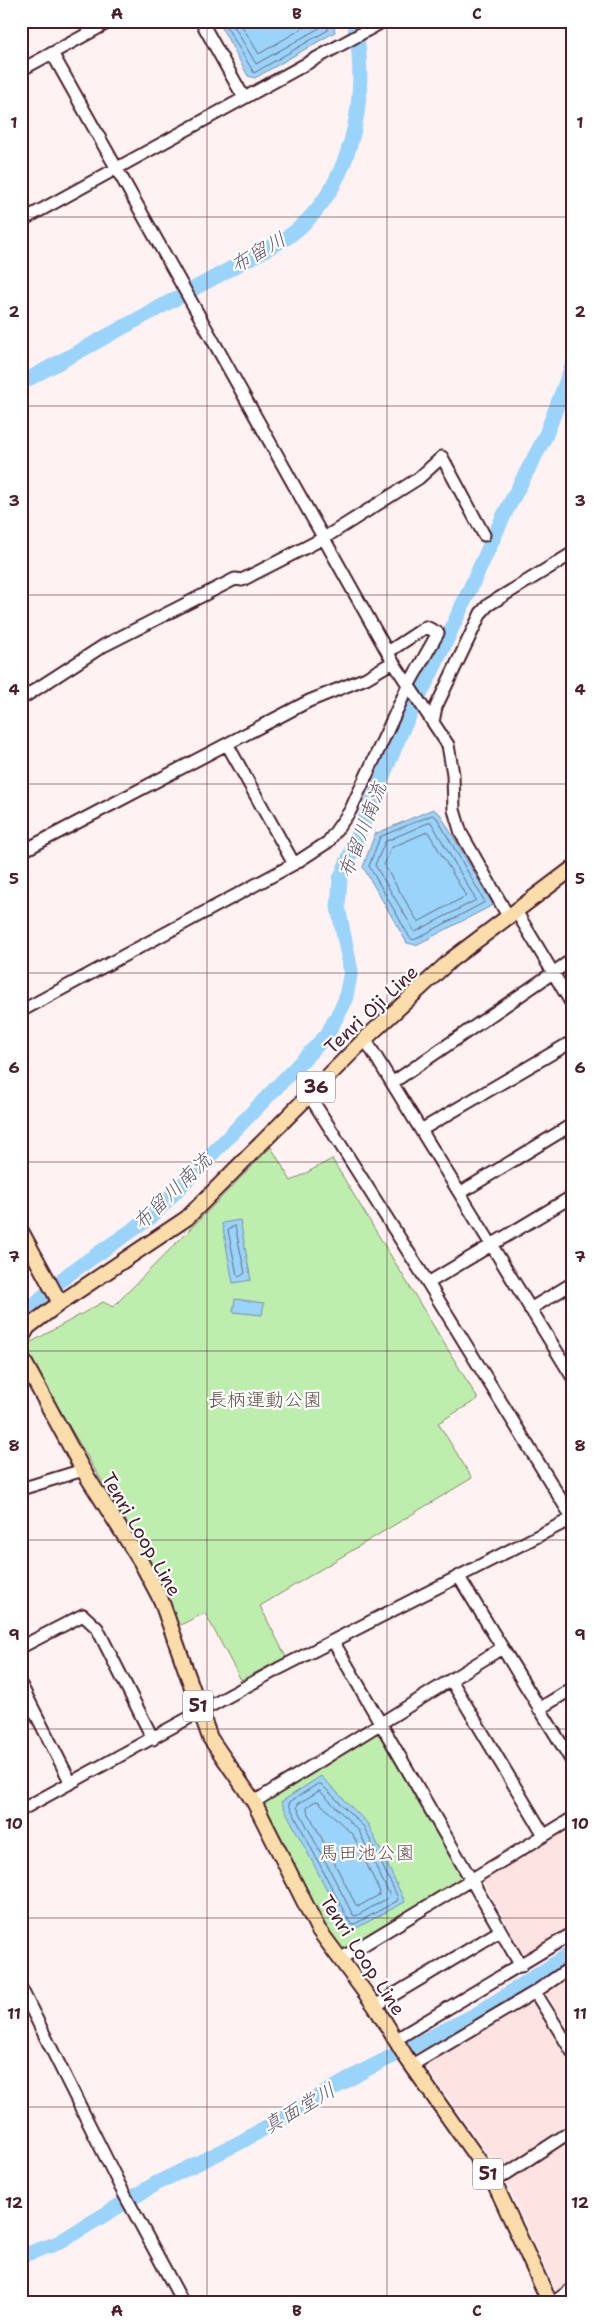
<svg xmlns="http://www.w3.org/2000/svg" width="594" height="2324" font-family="'Shantell Sans','Klee One',sans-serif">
  <rect width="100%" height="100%" fill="#fef2f2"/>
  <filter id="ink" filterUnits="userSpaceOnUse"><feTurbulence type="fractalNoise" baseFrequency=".02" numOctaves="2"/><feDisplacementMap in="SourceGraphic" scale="10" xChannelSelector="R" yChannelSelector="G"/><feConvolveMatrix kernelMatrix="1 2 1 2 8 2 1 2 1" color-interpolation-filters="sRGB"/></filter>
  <g filter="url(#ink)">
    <path fill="#fde3e2" d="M 573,1821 L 573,1925 L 528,1954 L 522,1951 L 480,1876 Z
      M 573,1969 L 573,2037 L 545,1990 Z
      M 530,1999 L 534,1999 L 573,2064 L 573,2124 L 500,2171 L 424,2063 Z
      M 573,2136 L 573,2281 L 557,2292 L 506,2180 Z"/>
    <path fill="#beeead" stroke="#84866c" d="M 271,1147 L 291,1181 L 332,1159 L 478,1399 L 438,1423 L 472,1478 L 260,1606 L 286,1657 L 241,1680 L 205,1613 L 178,1626 L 153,1567 L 27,1355 L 26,1345 L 103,1302 L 113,1307 Z
      M 371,1734 L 379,1735 L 462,1877 L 462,1880 L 346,1949 L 345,1948 L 340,1950 L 323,1921 L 264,1803 L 266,1798 Z"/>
    <path fill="#9ad4fa" stroke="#7a8ca7" d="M 218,21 L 333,21 L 335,32 L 255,78 L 248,76 Z
      M 433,809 L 440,814 L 493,905 L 416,945 L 407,943 L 363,867 L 375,834 Z
      M 240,1220 L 251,1280 L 233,1283 L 222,1223 Z
      M 235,1299 L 264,1303 L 262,1315 L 233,1312 Z
      M 321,1776 L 368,1824 L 405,1902 L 349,1932 L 281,1802 Z"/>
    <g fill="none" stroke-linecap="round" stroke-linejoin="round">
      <path stroke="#6a677e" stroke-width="1" d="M 223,21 L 254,73 L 328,30 L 329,21
        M 231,21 L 256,64 L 321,27 L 322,21
        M 239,21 L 259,54 L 315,21
        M 433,815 L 437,818 L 485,902 L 414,940 L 410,938 L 369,866 L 380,837 Z
        M 431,822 L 476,900 L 415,932 L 375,865 L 385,842 Z
        M 428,832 L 466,896 L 418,922 L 384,865 L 391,848 Z
        M 235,1226 L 245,1273 L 239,1277 L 237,1275 L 228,1230 Z
        M 318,1784 L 321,1784 L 364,1827 L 398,1898 L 397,1901 L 353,1925 L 350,1923 L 289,1805 L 290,1802 Z
        M 320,1791 L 359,1831 L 390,1896 L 388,1898 L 356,1916 L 353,1915 L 297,1807 L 298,1804 Z
        M 316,1801 L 319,1802 L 353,1835 L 380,1892 L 379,1895 L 359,1906 L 356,1905 L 307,1810 L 307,1807 Z"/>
      <path stroke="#9ad4fa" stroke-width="15" d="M 21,383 L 285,239 C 352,193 371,97 354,21
        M 21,1318 L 52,1288 L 70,1273 L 150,1218 L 327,1035 L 345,1001 L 351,971 L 338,907 L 340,879 L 403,728 L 434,667 L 504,515 L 545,437 L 573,364
        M 21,2256 L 58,2243 L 155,2184 L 239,2143 L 365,2070 L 475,2015 L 573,1952"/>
      <defs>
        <path id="minor" d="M 201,21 L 244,98
          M 52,53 L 393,662 L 448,745 L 453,774 L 454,810 L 461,833 L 508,916
          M 21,70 L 111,21
          M 21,221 L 384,21
          M 21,699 L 103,646 L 235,579 L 242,580 L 324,538 L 419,478 L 442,457 L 484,535
          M 433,722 L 436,707 L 481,613 L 488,605 L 573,553
          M 227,744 L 294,864
          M 21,852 L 309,701 L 366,678 L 393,662
          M 516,911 L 573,1006
          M 21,1011 L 294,864 L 328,842 L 350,811 L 408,686 L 438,633 L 426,627 L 388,652
          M 365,1039 L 573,1378
          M 392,1083 L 573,959
          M 309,1095 L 428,1283 L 573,1519
          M 421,1130 L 573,1041
          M 460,1193 L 573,1124
          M 428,1283 L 573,1196
          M 530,1309 L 573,1283
          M 21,1489 L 83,1470
          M 459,1577 L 573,1763
          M 333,1641 L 521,1966
          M 21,1647 L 83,1615 L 97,1628 L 153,1739
          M 451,1680 L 544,1835
          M 21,1685 L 71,1783
          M 539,1709 L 573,1688
          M 254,1802 L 502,1648
          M 21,1810 L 278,1669 L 573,1518
          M 340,1959 L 573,1818
          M 21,1988 L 121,2188 L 183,2303
          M 535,1992 L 573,2053
          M 375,2006 L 500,1931
          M 395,2040 L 573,1933
          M 412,2065 L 535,1992 L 573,1966
          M 494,2182 L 573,2130
          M 553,2303 L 573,2288"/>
        <path id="major" d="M 21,1231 L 60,1303
          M 21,1339 L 28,1327 L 60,1303 L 187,1218 L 365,1039 L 452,959 L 573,868
          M 21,1356 L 83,1470 L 141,1562 L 161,1600 L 210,1738 L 254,1802 L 318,1929 L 375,2006 L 406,2057 L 494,2182 L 550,2303"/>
      </defs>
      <use href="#minor" stroke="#4a1f2b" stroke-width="15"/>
      <use href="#major" stroke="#4a1f2b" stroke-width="18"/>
      <use href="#minor" stroke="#fff" stroke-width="11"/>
      <use href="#major" stroke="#faddab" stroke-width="14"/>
    </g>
  </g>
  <path fill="none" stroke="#4a1f2b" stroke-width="1" stroke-opacity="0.55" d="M 207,21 L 207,2303M 387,21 L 387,2303M 21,217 L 573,217M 21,406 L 573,406M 21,595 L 573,595M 21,784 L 573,784M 21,973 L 573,973M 21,1162 L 573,1162M 21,1351 L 573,1351M 21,1540 L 573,1540M 21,1729 L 573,1729M 21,1918 L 573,1918M 21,2107 L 573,2107"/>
  <g text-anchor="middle" stroke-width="4.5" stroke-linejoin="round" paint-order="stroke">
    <g fill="#fff" stroke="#80626b" stroke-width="1">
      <rect x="297" y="1071.5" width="38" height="31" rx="4"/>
      <rect x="183" y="1690.5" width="30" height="31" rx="4"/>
      <rect x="473" y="2158.5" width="30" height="31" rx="4"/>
    </g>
    <g font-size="18" font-weight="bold" fill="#4a1f2b">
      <text x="316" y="1093">36</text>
      <text x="198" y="1712">51</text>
      <text x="488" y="2180">51</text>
    </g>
    <g font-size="19" fill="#4a1f2b" stroke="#fff">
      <text transform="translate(371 1009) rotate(-43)" y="7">Tenri Oji Line</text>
      <text transform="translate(142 1534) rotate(60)" y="7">Tenri Loop Line</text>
      <text transform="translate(363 1955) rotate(57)" y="7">Tenri Loop Line</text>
    </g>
    <g font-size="19" fill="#67534c" stroke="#fff">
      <text x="265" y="1406">長柄運動公園</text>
      <text x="367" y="1859">馬田池公園</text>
    </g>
    <g font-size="20" font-style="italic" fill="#625569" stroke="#fff">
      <text transform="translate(258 252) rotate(-30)" y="7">布留川</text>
      <text transform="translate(362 830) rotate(-69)" y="7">布留川南流</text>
      <text transform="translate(172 1191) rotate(-44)" y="7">布留川南流</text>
      <text transform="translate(299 2108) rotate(-30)" y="7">真面堂川</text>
    </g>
  </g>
  <rect width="594" height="2324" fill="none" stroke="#fff" stroke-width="55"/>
  <rect x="28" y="28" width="538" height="2268" fill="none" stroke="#4a1f2b" stroke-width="2"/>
  <g font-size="16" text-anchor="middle" font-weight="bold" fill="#4a1f2b">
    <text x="117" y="19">A</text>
    <text x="297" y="19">B</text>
    <text x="477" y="19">C</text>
    <text x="14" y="128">1</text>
    <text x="580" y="128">1</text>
    <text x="14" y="317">2</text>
    <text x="580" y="317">2</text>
    <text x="14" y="506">3</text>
    <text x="580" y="506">3</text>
    <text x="14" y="695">4</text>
    <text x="580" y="695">4</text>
    <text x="14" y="884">5</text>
    <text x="580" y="884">5</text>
    <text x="14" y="1073">6</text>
    <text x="580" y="1073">6</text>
    <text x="14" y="1262">7</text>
    <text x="580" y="1262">7</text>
    <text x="14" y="1451">8</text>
    <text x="580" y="1451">8</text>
    <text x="14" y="1640">9</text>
    <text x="580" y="1640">9</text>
    <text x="14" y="1829">10</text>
    <text x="580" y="1829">10</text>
    <text x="14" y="2019">11</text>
    <text x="580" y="2019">11</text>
    <text x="14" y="2208">12</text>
    <text x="580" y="2208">12</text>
    <text x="117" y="2316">A</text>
    <text x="297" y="2316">B</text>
    <text x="477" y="2316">C</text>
  </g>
</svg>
